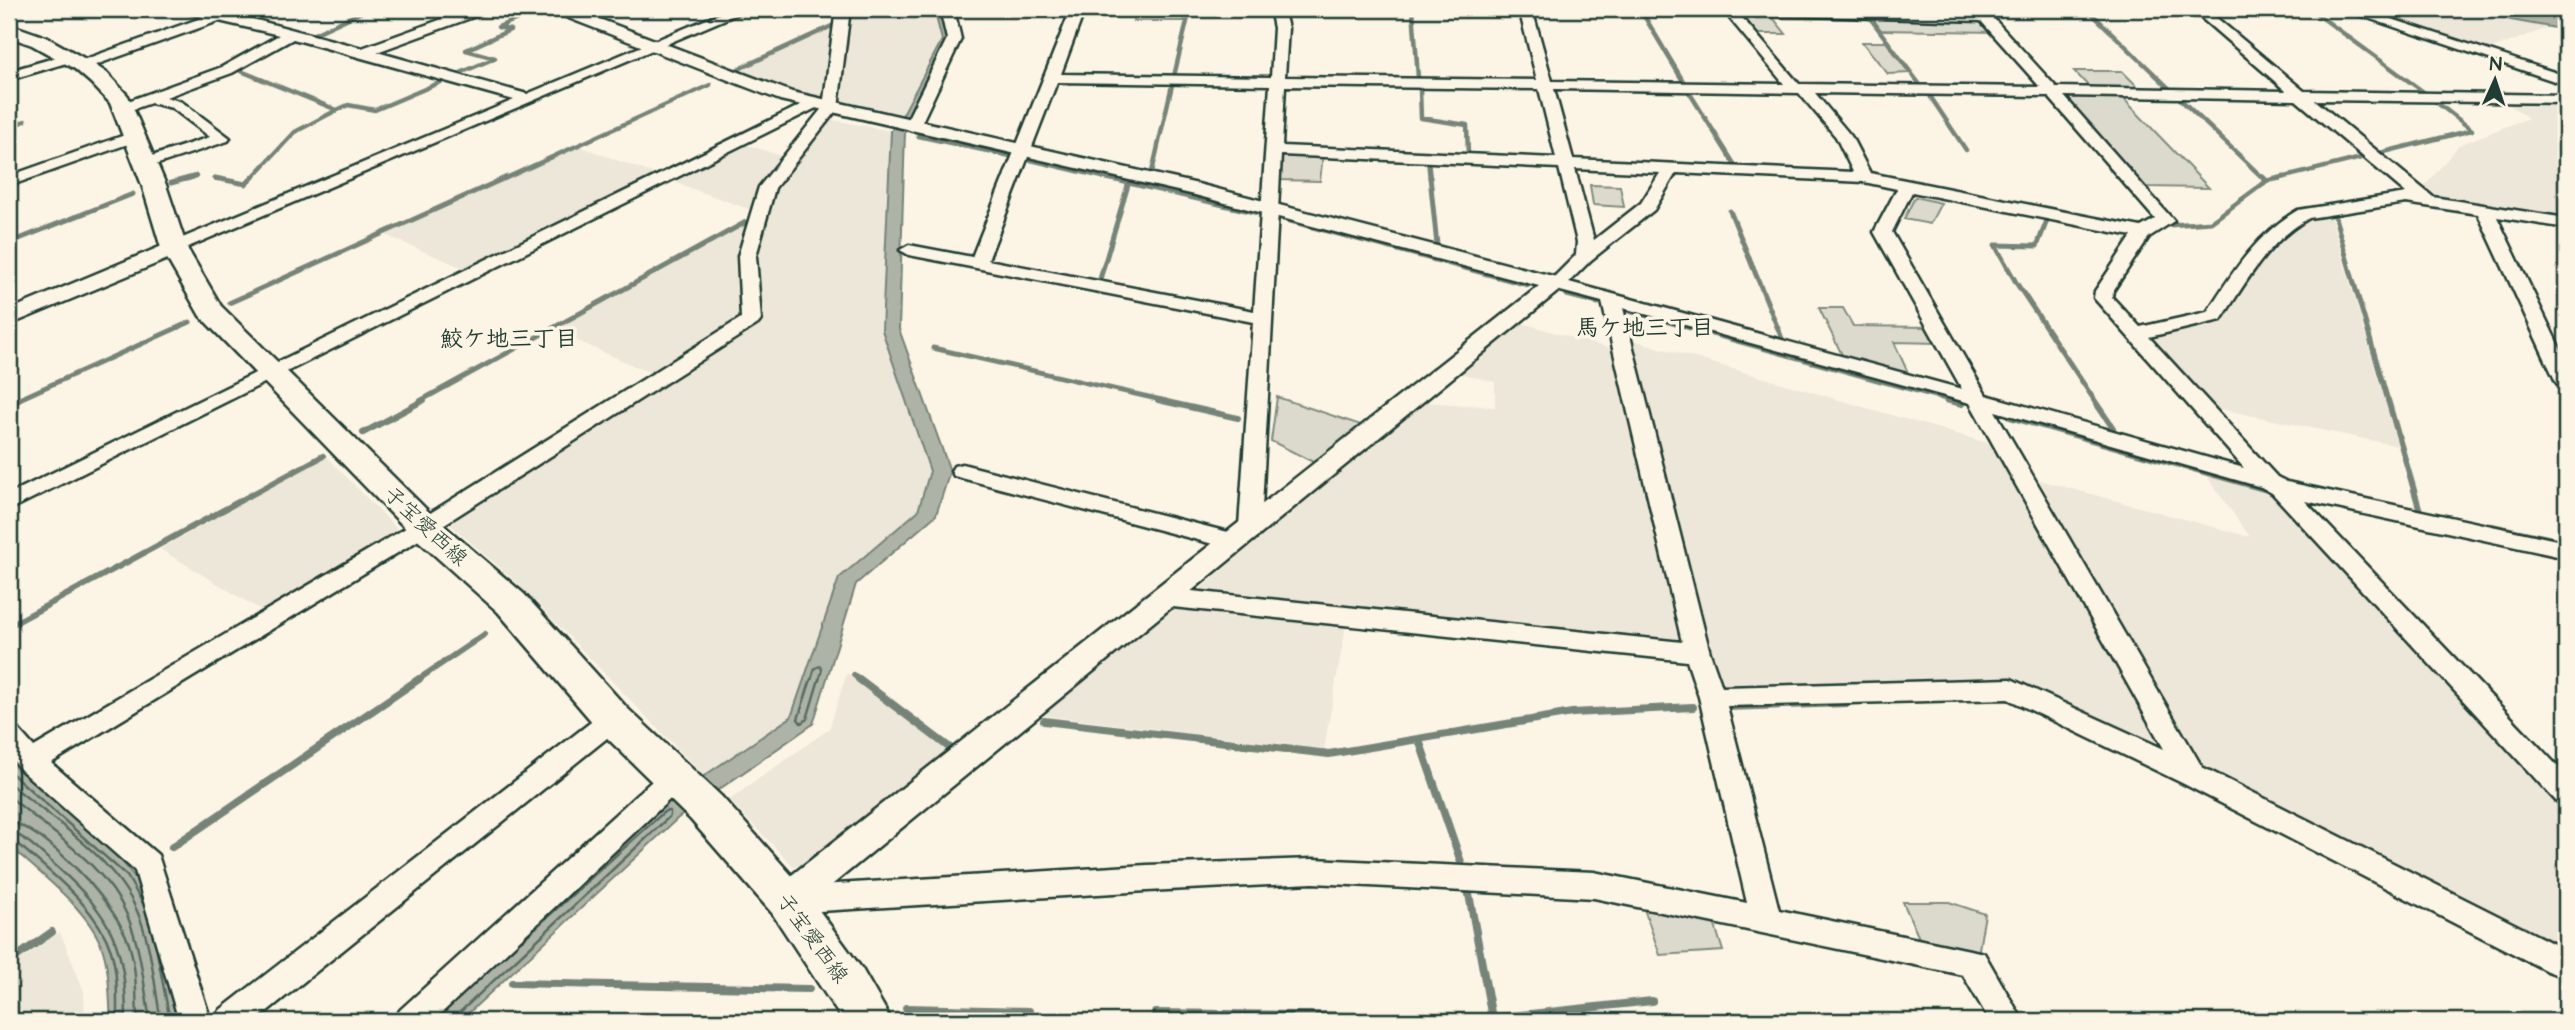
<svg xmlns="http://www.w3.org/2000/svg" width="2575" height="1030" font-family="'Architects Daughter','Klee One',sans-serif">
  <rect width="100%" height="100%" fill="#fcf5e5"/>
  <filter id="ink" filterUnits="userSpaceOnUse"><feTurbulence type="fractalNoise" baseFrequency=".0143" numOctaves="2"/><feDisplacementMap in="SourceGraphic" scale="14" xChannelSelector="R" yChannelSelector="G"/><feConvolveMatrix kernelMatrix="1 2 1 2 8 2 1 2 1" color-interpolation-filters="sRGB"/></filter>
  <g filter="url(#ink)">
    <path fill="#ece7d8" d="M 847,9 L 934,9 L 942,40 L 899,120 L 840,104 L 838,97 Z
      M 2352,9 L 2477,9 L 2511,20 L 2550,27 L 2481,53 Z
      M 836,24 L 828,94 L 821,99 L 795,93 L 734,72 Z
      M 2508,104 L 2566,104 L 2566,220 L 2436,200 L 2420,192 L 2459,145 L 2528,118 Z
      M 828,119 L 891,131 L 882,330 L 930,471 L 918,511 L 839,578 L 791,717 L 704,776 L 515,581 L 445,520 L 761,321 L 754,254 L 772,186 Z
      M 742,143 L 787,158 L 757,212 L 668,180 Z
      M 576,145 L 660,176 L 468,270 L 383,234 Z
      M 2330,215 L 2398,446 L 2210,407 L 2147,339 L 2148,334 L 2217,321 L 2265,252 L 2302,219 Z
      M 754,219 L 744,322 L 655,375 L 553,330 Z
      M 1522,323 L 1616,350 L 1686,646 L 1206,594 L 1201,588 L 1422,402 L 1495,407 L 1495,382 L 1459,373 Z
      M 1626,338 L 1991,444 L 2165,755 L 2012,684 L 1736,691 L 1720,684 L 1712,671 Z
      M 327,457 L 400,532 L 264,612 L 160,549 Z
      M 2205,474 L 2279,495 L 2566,802 L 2566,948 L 2557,949 L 2209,779 L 2039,480 L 2250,537 Z
      M 1175,606 L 1346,625 L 1324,749 L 1040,715 Z
      M 847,673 L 956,756 L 821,863 L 794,867 L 729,800 L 829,729 Z
      M 60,932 L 84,991 L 85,1021 L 9,1021 L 9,968 Z"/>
    <path fill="#dcdacc" stroke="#7e8c80" stroke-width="2" d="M 1136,9 L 1187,9 L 1184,21 L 1133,21 Z
      M 1737,11 L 1770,14 L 1786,34 L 1754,34 Z
      M 1872,17 L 1974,19 L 1985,22 L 1993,32 L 1881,30 Z
      M 1862,42 L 1886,42 L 1909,73 L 1888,74 Z
      M 2074,71 L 2122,71 L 2140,89 L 2091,89 Z
      M 2069,97 L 2122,97 L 2209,188 L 2145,187 L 2066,99 Z
      M 1289,153 L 1323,154 L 1320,181 L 1278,180 L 1280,156 Z
      M 1590,185 L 1620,186 L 1624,207 L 1593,205 Z
      M 1915,197 L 1941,203 L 1930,224 L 1904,219 Z
      M 1819,308 L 1843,308 L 1853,326 L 1931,327 L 1939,343 L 1894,342 L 1909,375 L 1843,357 Z
      M 1277,397 L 1364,426 L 1317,464 L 1271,441 Z
      M 1903,902 L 1949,902 L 1985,914 L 1979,949 L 1972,953 L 1922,945 Z
      M 1642,903 L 1712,916 L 1723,951 L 1660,955 Z"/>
    <path fill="#aeb3a7" stroke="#758479" stroke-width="2" d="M 934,9 L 941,9 L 949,39 L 905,131 L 899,329 L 950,471 L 936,515 L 856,584 L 813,724 L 678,818 L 460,1021 L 424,1021 L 661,805 L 791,717 L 839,578 L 918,511 L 930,471 L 882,330 L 891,131 L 903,114 L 942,40 Z
      M 2477,9 L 2566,9 L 2566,30 L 2511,20 Z
      M 9,762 C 52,800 124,850 150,901 C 167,936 170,983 177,1021 L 111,1021 C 109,997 110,968 101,945 C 86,907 38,872 9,845 Z"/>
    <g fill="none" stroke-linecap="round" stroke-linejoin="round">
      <path stroke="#586c62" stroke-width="2" d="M 811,681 L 815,668 L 820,666 L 822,670 L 819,681"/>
      <path stroke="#586c62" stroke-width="2.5" d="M 811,679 L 798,719 L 801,723 L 807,719 L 819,679
        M 9,771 L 127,876 L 142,902
        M 9,783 C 53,820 114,857 137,911 C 152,945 154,985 161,1021
        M 9,796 C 49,831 105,864 127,915 C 141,948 144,986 150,1021
        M 9,821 C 50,834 109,897 126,936 C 137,962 136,993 137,1021
        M 9,831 C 28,838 41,853 56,866 C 112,916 126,946 126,1021
        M 9,840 L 16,842 C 50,873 96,905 111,951 C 118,973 117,998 117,1021
        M 157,952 L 170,1021
        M 456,1021 L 459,1013 L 670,816 L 670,811 L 665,811 L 522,940"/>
      <path stroke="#758479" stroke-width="4.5" d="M 1413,9 L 1418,78
        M 1640,9 L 1683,81
        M 2087,9 L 2170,89
        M 2310,9 L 2425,93
        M 596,14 L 609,9
        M 1870,18 L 1921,86
        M 314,34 L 368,9
        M 236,69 L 337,110
        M 734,71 L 834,25
        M 458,74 L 495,58 L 466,50 L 510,30 L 498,27 L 537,11
        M 1174,76 L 1190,9
        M 1420,89 L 1421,118 L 1467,125 L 1468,155
        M 1689,92 L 1736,167
        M 1930,96 L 1966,150
        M 2180,99 L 2264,179
        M 9,127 L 25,121
        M 918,136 L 1015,157
        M 2376,154 L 2472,130 L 2436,102
        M 1031,160 L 1111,179
        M 1428,160 L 1430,179
        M 1152,172 L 1172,85
        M 215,178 L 218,179
        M 187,179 L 196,176
        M 251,179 L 295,132 L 337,110 L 348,105 L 375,110 L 441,82
        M 504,179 L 710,85
        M 2277,179 L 2365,157"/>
      <path stroke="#758479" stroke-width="5" d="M 1103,177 L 1258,213
        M 1430,177 L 1437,245
        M 2263,177 L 2267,181
        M 215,178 L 246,184 L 253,177
        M 171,183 L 193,177
        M 1730,211 L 1783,341
        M 2341,213 L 2334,214 L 2388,401
        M 1283,219 L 1528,285
        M 2053,219 L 2048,218 L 2037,246 L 1995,245 L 2017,284 L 2095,401
        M 2170,225 L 2211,222 L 2267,181 L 2284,177
        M 9,243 L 133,194
        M 1100,279 L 1128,185
        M 1567,295 L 1598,303
        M 229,303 L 507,177
        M 1622,309 L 1953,401
        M 933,348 L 1166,401
        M 15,401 L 190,322
        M 420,401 L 746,222"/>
      <path stroke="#758479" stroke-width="6" d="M 1158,400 L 1238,418
        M 1946,400 L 1962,404
        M 2094,400 L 2113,428
        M 2388,400 L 2420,511
        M 9,404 L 19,400
        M 2010,417 L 2271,491
        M 363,433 L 424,400
        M 2492,526 L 2566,542
        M 9,626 L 323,456
        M 854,675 L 861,681
        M 416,681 L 485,634"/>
      <path stroke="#758479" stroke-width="8" d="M 859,679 L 954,751 L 958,748
        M 1724,707 L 1848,703
        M 1044,721 L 1329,754 L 1572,713 L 1693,707
        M 1419,740 L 1461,862
        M 172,847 L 419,679
        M 1468,889 L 1492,1018 L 1652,1001
        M 9,962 L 52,932
        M 512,983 L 809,989
        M 906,1008 L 1029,1011
        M 1155,1013 L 1492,1018"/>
      <defs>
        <path id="minor" d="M 183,9 L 222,11 L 362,48 L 470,9 L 488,9 L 487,12 L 377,52 L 527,94 L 731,9 L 749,9 L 174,253 L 168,252 L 165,248 L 168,244 L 514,100 L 293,39 L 232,73 L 166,97 L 182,102 L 230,138 L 228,141 L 152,166 L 140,166 L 138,163 L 140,160 L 210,137 L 172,108 L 151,103 L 122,113 L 114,108 L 117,105 L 222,67 L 279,35 L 219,21 L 87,68 L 82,69 L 75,65 L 77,62 L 204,17 L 184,12 Z
          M 836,9 L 850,9 L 838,108 L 775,188 L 756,256 L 761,320 L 758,324 L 432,532 L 51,763 L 158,855 L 211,1021 L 179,1021 L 135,871 L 21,770 L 9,755 L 9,727 L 19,730 L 34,747 L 416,522 L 741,318 L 738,256 L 759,187 L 823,107 Z
          M 940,9 L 954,9 L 961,39 L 920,126 L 912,131 L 907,129 L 904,126 L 947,39 Z
          M 1071,9 L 1085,9 L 1061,74 L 1271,77 L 1274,28 L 1270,9 L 1283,9 L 1288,28 L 1285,77 L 1537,80 L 1519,9 L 1532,9 L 1552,81 L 1784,84 L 1722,9 L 1974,13 L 1972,9 L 1985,9 L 2056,87 L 2286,91 L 2191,9 L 2206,9 L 2304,91 L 2566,95 L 2566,103 L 2315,100 L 2433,197 L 2566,218 L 2566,228 L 2497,217 L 2566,361 L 2566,388 L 2559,386 L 2556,382 L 2478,214 L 2406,203 L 2309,218 C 2267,242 2247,281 2221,320 L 2149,337 L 2277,477 L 2287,482 L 2566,542 L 2566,558 L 2305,501 L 2566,775 L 2566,804 L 2556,801 L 2272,493 L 2261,487 L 1995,411 L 2202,767 L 2560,947 L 2566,946 L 2566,974 L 2558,975 L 2547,971 L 2182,783 L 2008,699 L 1727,706 L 1779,910 L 1984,953 L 2023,1021 L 1990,1021 L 1963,975 L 1594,898 L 1313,883 L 1147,891 L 787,913 L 776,909 L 772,900 L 776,891 L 787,887 L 1147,865 L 1313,859 L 1594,872 L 1747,903 L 1699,697 L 1687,661 L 1163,606 L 1154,603 L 1151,597 L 1154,591 L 1163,588 L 1682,642 L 1602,302 L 1549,288 L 1547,284 L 1576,255 L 1577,242 L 1559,168 L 1281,155 L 1261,526 L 1258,531 L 1250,534 L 1242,531 L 1239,526 L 1253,322 L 909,255 L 900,250 L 909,245 L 972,257 ZM 1739,14 L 1981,21 L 2040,87 L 1799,84 ZM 1057,82 L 1270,85 L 1254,311 L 988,260 ZM 1285,86 L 1539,89 L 1556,158 L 1282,146 ZM 1554,89 L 1799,93 L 1836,137 L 1853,172 L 1573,159 ZM 1815,93 L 2048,96 L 2155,219 L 2141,227 L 1870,173 L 1851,136 ZM 2064,96 L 2296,100 L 2406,193 L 2298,210 C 2256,234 2233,272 2207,312 L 2140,327 L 2112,297 L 2113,291 L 2149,237 L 2174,221 ZM 1575,169 L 1660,173 L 1641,203 L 1594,240 ZM 1676,173 L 1864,182 L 1897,189 L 1874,232 L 1962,389 L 1569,282 L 1591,260 L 1654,210 ZM 1912,192 L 2132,236 L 2095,291 L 2094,298 L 2244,468 L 1986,395 L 1892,232 ZM 1623,308 L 1970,403 L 2164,749 L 2011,679 L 1722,687 L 1710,653 Z
          M 2341,9 L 2361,9 L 2566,76 L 2566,85 Z
          M 68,54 L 75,58 L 73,61 L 9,80 L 9,71 Z
          M 813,99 L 818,101 L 821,104 L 818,107 L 9,510 L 9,494 Z
          M 136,131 L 142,133 L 144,136 L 142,139 L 9,186 L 9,176 Z
          M 962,464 L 1232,533 L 1240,535 L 1244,541 L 1240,547 L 1232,549 L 954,476 L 951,471 L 954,466 Z
          M 613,709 L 622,712 L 626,719 L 622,726 L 255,1021 L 215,1021 L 220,1010 L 604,712 Z
          M 673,768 L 683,771 L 687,779 L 683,787 L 433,1021 L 395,1021 L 400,1010 L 663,771 Z"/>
        <path id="tertiary" d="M 551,9 L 573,9 L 792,92 L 1198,184 L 1564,279 L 1567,284 L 800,911 L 787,916 L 774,911 L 769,900 L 774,889 L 1539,286 L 1195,195 L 780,100 L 553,12 Z
          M 174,241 L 182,243 L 185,248 L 182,253 L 9,325 L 9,310 Z"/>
        <path id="secondary" d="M 9,24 L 46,37 L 89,61 L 107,73 L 128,96 L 166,185 L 187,248 L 221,306 L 436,519 L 524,594 L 627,708 L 721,796 L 802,887 L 862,969 L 892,1021 L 843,1021 L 772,913 L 691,820 L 599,730 L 498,612 L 412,535 L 200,316 L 161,248 L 142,185 L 110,103 L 91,83 L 75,69 L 32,45 L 9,37 Z"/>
      </defs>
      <use href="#minor" stroke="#1f3d34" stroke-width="5"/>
      <use href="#tertiary" stroke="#1f3d34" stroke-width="5"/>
      <use href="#secondary" stroke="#1f3d34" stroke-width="5"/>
      <use href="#minor" fill="#fcf5e5" fill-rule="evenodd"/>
      <use href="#tertiary" fill="#fcf5e5" fill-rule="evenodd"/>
      <use href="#secondary" fill="#fcf5e5" fill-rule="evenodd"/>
    </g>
  </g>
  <g text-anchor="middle" stroke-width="7" stroke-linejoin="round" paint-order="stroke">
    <g font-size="21" fill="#1f3d34" stroke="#fcf5e5">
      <text transform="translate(426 526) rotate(43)" y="7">子宝愛西線</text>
      <text transform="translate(813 938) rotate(54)" y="7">子宝愛西線</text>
    </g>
    <g font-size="23" font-weight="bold" fill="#1f3d34" stroke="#fcf5e5">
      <text x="1645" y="335">馬ケ地三丁目</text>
      <text x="509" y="346">鮫ケ地三丁目</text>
    </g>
  </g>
  <rect width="2575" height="1030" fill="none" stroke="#fcf5e5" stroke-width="35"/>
  <rect x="18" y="18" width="2540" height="995" fill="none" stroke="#1f3d34" stroke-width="2.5" filter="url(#ink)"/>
  <g transform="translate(2495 80) rotate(3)" stroke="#fcf5e5" stroke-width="5" paint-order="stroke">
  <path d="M0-5L12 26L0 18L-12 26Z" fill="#1f3d34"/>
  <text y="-10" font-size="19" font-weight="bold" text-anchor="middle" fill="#1f3d34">N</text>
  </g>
</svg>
